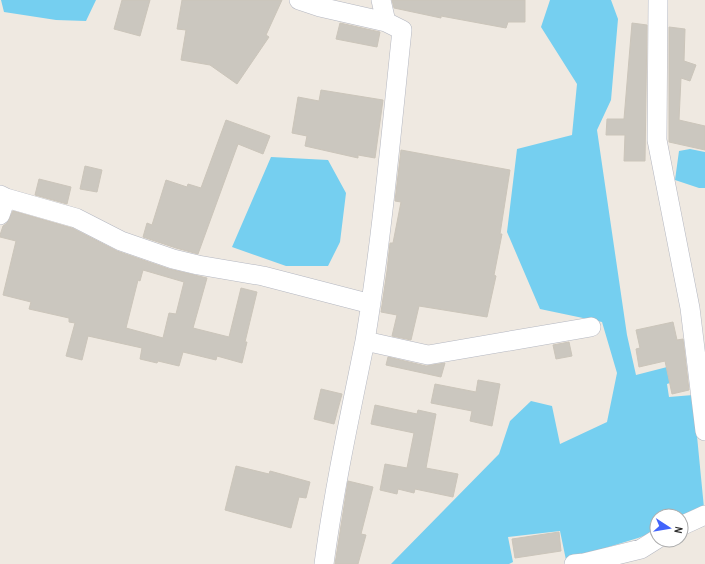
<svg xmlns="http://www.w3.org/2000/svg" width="705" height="564" font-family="'Archivo Narrow',sans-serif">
  <rect width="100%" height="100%" fill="#efe9e1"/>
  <path fill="#75cff0" d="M 1,0 L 96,0 L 86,21 L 56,20 L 4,12 Z
    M 550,0 L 611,0 L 618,19 L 611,100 L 597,130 L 627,335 L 636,375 L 671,366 L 673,382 L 667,384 L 669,397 L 693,395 L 704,508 L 681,516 L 657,516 L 657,531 L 638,538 L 566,560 L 560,531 L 508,537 L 513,562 L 509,564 L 391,564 L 499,454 L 510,421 L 531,401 L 552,406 L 560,444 L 607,422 L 617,373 L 602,322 L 540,309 L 507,232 L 517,149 L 572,135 L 577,84 L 541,27 Z
    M 690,149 L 705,152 L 705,188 L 699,188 L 675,180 L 679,151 Z
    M 271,157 L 328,160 L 346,193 L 340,242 L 328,266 L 286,266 L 232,247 Z"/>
  <path fill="#cbc7bf" stroke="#cbc5ba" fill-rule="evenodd" d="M 122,0 L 150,0 L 140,36 L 114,29 Z
    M 182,0 L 282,0 L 266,35 L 269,37 L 237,84 L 210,65 L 181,60 L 186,30 L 177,29 Z
    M 392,0 L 525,0 L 525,22 L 508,22 L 506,28 L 441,16 L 441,18 L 394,8 Z
    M 340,23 L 380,32 L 377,47 L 336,39 Z
    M 632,23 L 647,25 L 645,161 L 624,161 L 625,135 L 606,135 L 607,119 L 624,119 Z
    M 669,27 L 685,29 L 684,61 L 696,65 L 690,81 L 681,78 L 679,120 L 705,126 L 705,150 L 669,142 Z
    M 321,90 L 383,100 L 375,158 L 358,155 L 358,158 L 305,146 L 307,136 L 292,133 L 298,97 L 319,101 Z
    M 226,120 L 270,136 L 263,154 L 238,144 L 198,254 L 176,248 L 143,237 L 147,223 L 152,225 L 166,180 L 187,187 L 188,184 L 201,188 Z
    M 401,150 L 510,170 L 500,234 L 502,234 L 494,275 L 496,276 L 487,317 L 419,306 L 411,340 L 392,336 L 397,315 L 381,312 L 387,271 L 390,243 L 393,243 L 401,202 L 395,201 Z
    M 85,166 L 102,170 L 97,192 L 80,189 Z
    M 39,179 L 71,187 L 67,204 L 35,195 Z
    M 13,211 L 72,228 L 117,251 L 169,269 L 207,278 L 193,328 L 229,337 L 241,288 L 257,292 L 245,342 L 247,342 L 242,363 L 217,356 L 216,360 L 183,352 L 179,366 L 158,361 L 157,363 L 140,359 L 142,348 L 88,336 L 82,360 L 66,356 L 75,323 L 69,322 L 69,318 L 29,309 L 31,302 L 3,295 L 16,241 L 0,237 L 0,235 L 3,226 L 7,223 ZM 143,270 L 184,282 L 176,314 L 169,313 L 163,338 L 126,328 L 138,280 L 140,281 Z
    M 673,322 L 677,340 L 683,339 L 689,390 L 672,394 L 665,361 L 639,367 L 636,349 L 640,348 L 636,330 Z
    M 569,342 L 572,356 L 556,359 L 553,345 Z
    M 388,357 L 426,366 L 445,363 L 441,377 L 386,365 Z
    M 478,380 L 500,384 L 492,426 L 470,421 L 472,411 L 431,403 L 435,384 L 476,392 Z
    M 321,389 L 342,394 L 334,424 L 314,419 Z
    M 375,405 L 417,414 L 418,410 L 436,414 L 426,468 L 458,474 L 453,497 L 415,489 L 414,493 L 398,489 L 397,494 L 380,490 L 385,464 L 407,468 L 414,433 L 371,424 Z
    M 236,466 L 269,474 L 270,471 L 310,482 L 306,498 L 299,497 L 291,528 L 225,510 Z
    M 348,481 L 373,487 L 361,534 L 366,535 L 358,564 L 335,564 Z
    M 559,532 L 561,551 L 515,558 L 512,539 Z"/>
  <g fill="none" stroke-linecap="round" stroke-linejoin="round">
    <defs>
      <path id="street" d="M 299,0 L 320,7 L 386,22
        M 381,0 L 386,22 L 402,30 C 391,134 382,238 365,341 L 428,355 L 591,327
        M 658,0 L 657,140 L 690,308 L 705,431
        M 0,195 L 6,198 L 76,218 L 121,241 L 173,259 L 198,265 L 263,276 L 371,304
        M 0,215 L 6,198
        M 681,526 L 705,515
        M 324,564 C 334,489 350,415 365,341
        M 574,564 L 584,563 L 641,549 L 657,539"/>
    </defs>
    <use href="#street" stroke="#b4b7c1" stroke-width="20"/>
    <use href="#street" stroke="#fff" stroke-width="19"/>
  </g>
  <g transform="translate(669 528) rotate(102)"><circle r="19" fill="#ffffff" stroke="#ababab"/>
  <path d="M0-3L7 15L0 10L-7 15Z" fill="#4264fb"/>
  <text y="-6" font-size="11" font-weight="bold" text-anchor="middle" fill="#2e2e2e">N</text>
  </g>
</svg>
